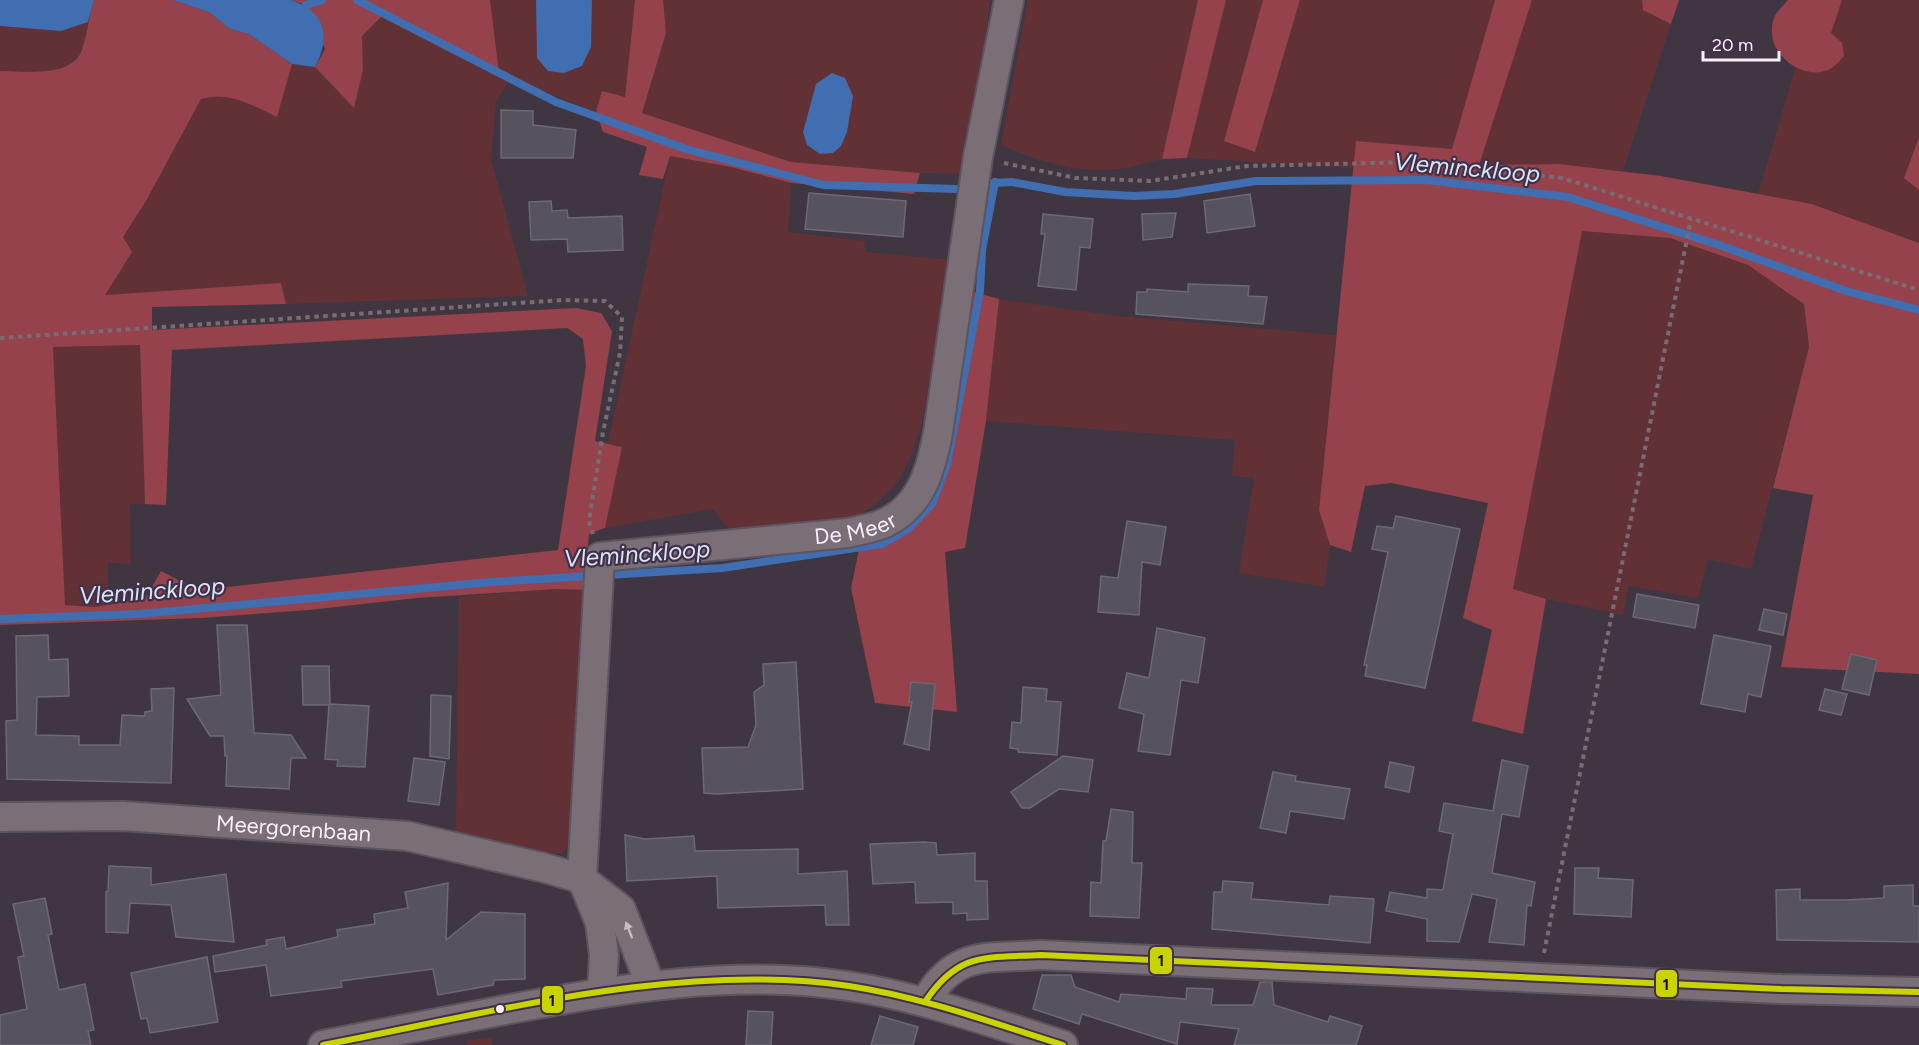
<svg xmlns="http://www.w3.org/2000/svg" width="1919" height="1045" font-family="Figtree,sans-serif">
  <rect width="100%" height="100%" fill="#3f3642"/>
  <path fill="#623136" d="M 490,0 L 635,0 L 625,97 L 602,92 L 596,112 L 511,78 L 496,101 L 491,159 L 528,296 L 286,304 L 281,283 L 104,295 L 132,253 L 123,237 L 146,201 L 201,99 C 230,91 251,105 277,117 L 292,64 L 315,67 L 354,108 L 363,70 L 362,36 L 383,15 L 498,73 Z
    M 663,0 L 990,0 L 969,174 L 920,173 L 791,162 L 642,113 L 666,33 Z
    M 1028,0 L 1198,0 L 1162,159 C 1148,162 1132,168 1117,169 C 1078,174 1036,160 1001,145 Z
    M 1226,0 L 1263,0 L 1224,141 L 1255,151 L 1300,0 L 1495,0 L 1452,149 L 1357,141 L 1354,168 L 1187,158 Z
    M 1532,0 L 1642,0 L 1644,10 L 1671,24 L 1623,171 L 1559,164 L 1478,165 Z
    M 1842,0 L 1919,0 L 1919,137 L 1904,177 L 1919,190 L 1919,243 L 1812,204 L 1758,194 L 1796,66 L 1808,71 L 1831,33 Z
    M 88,22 C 86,31 85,47 80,54 C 63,77 25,71 0,71 L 0,26 L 61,31 Z
    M 670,156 L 731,167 L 791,183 L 788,232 L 864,241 L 866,252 L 951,260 L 922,422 L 912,454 L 898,482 L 877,503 L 848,522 L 730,531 L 713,509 L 605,528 L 621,447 L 608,444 Z
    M 1582,231 L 1670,238 L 1748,265 L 1804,304 L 1809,347 L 1751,569 L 1708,559 L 1698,598 L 1629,586 L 1623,615 L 1546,599 L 1513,589 Z
    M 999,299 L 1116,316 L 1336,335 L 1319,510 L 1330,545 L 1324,587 L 1239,573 L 1254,478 L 1232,476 L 1235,440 L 986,421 Z
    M 140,345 L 145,504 L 130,504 L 131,564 L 108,563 L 108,605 L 94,607 L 65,605 L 53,347 Z
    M 557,589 L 584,590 L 571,844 L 562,853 L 550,854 L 456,831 L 459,597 Z
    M 492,1037 L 492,1045 L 467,1045 L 467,1041 Z"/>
  <path fill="#95424c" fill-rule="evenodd" d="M 94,0 L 173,0 L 209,12 L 230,29 L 249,34 L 292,64 L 277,117 C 251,105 230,91 201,99 L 146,201 L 123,237 L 132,252 L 105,295 L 281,283 L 286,304 L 152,307 L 152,330 L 576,308 L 601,313 L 612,331 L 595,441 L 622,447 L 605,528 L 589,534 L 584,590 L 557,589 L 417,598 L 309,610 L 200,618 L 0,625 L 0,71 C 23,71 72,78 82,50 C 87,35 89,16 94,0 ZM 567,328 L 583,339 L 586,366 L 558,550 L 218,588 L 186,584 L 161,571 L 145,599 L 94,607 L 65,605 L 53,347 L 140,345 L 145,504 L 166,505 L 172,350 Z
    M 291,0 L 490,0 L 499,73 L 383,15 L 362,36 L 363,70 L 354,108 L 315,67 L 325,49 L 306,5 Z
    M 635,0 L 663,0 L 666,33 L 642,113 L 791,162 L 920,173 L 914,194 L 791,183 L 731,167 L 670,156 L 663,179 L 639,175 L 647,147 L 603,132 L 596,112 L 602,91 L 625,97 Z
    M 1198,0 L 1226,0 L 1187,158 L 1162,159 Z
    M 1263,0 L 1300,0 L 1255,152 L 1224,141 Z
    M 1495,0 L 1532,0 L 1479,165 L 1559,164 L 1661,176 L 1812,204 L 1919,243 L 1919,674 L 1781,667 L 1813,495 L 1773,488 L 1809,347 L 1804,304 L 1748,265 L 1670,238 L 1582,231 L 1513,589 L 1546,599 L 1523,734 L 1472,721 L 1492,630 L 1463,618 L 1488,503 L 1391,483 L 1365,486 L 1351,552 L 1330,545 L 1319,510 L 1356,141 L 1452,149 Z
    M 1642,0 L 1679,0 L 1671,24 L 1643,10 Z
    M 1788,0 L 1842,0 L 1831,33 L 1842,43 L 1844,56 C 1840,60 1835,67 1830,69 C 1801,83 1762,51 1774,18 C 1776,12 1784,5 1788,0 Z
    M 1919,137 L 1919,190 L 1904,178 Z
    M 971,291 L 999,299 L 986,421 L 965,548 L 945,552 L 957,712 L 875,703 L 851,588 L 861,540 L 908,511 Z"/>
  <path fill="#406eb0" d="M 0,0 L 94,0 L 88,22 L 61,31 L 0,26 Z
    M 173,0 L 291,0 C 326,12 331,36 315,67 L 292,64 L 249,34 L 230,29 L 209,12 Z
    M 536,0 L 592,0 L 591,47 L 582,66 L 564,73 L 548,71 L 537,58 Z
    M 832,73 L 845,78 L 853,96 L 847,132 L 841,146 L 833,153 L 820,154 L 807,145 L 803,132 L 816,84 Z"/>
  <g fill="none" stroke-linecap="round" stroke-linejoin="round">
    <path stroke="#406eb0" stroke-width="8" d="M 357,0 L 556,102 L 686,149 L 823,185 L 956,189
      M 306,5 L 322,0
      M 993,183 L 1012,182 L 1065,192 L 1134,196 L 1174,194 L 1256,181 L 1427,180 L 1568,197 L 1719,245 L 1846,291 L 1919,310
      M 0,619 L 139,614 L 492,582 L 722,568 L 882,544 L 908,529 L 932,504 L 947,464 L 980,291 L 982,250 L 995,182"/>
  </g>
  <path fill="#57535e" stroke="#6c6874" stroke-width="1.5" d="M 501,110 L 533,111 L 533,125 L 576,130 L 573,158 L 501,158 Z
    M 809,193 L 906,201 L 903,237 L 805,229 Z
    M 1250,194 L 1255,226 L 1207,233 L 1204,201 Z
    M 551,201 L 552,211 L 567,210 L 568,218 L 622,216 L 623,250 L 568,252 L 567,239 L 531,240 L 529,202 Z
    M 1176,213 L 1172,237 L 1143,240 L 1142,214 Z
    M 1043,214 L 1093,219 L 1090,248 L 1080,247 L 1076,290 L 1038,286 L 1045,234 L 1041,234 Z
    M 1188,284 L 1249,286 L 1248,296 L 1267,297 L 1263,324 L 1136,314 L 1137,292 L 1147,292 L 1147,289 L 1188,292 Z
    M 1396,516 L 1460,529 L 1425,688 L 1365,676 L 1367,665 L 1364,665 L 1388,552 L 1372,549 L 1377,526 L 1393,528 Z
    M 1127,521 L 1166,527 L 1160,565 L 1142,562 L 1139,615 L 1098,612 L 1101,576 L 1118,578 Z
    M 1637,594 L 1699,605 L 1695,628 L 1633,617 Z
    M 1764,609 L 1787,614 L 1783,635 L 1759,630 Z
    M 217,625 L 247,625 L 254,733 L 291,735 L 306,758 L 291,758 L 289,789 L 226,786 L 227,756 L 225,756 L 224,736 L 210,736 L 187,699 L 221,695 Z
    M 1157,628 L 1205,638 L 1198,683 L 1181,680 L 1170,755 L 1138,751 L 1144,714 L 1119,708 L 1127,673 L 1149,678 Z
    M 48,635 L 49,660 L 68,659 L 69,696 L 37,697 L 36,735 L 79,736 L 79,745 L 120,745 L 122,715 L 145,716 L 145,712 L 152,711 L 151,689 L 174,688 L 171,783 L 7,779 L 6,721 L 17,720 L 16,636 Z
    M 1714,635 L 1771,646 L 1761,697 L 1748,694 L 1745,712 L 1701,704 Z
    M 1851,654 L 1877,660 L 1869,695 L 1842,689 Z
    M 796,662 L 803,789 L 717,794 L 704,793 L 702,748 L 748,747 L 756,725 L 754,692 L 764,685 L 763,664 Z
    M 302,666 L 329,666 L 330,704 L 369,706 L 365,767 L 337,766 L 338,760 L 325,759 L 329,705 L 303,705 Z
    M 911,682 L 935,684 L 929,750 L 904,744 L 912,702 L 909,702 Z
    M 1023,687 L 1047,689 L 1046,701 L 1061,702 L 1057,755 L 1018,752 L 1018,749 L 1010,748 L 1012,722 L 1021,723 Z
    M 1825,689 L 1847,694 L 1841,715 L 1819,710 Z
    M 431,695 L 451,696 L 449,759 L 430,756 Z
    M 1063,756 L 1093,760 L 1088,792 L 1059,789 L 1030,808 L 1022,808 L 1011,792 Z
    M 414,758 L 445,762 L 439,805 L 408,801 Z
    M 1502,760 L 1528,766 L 1519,817 L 1502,814 L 1492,873 L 1535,882 L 1531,906 L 1527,905 L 1524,945 L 1489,942 L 1497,899 L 1472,894 L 1459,942 L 1427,941 L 1427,919 L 1386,911 L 1390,892 L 1427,898 L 1427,889 L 1443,890 L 1453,834 L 1439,831 L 1444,803 L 1493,811 Z
    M 1390,762 L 1414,767 L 1409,792 L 1385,787 Z
    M 1273,772 L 1296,776 L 1295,781 L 1350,789 L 1344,819 L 1290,811 L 1286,833 L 1260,828 Z
    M 1111,809 L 1133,812 L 1132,863 L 1142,863 L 1139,918 L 1090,916 L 1091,882 L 1101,883 L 1103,841 L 1106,841 Z
    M 625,835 L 645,839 L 694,836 L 695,851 L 798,849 L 798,874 L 847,871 L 849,925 L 826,925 L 825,905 L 718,908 L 717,876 L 627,881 Z
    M 924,842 L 936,843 L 937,855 L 975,853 L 975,881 L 987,881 L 988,919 L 967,920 L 967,913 L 953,914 L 953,902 L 916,903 L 915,882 L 873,884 L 870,844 Z
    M 109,866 L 151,868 L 151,885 L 226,874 L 234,942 L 176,937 L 171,905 L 130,903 L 128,933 L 106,932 L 106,892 L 108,891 Z
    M 1575,868 L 1599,868 L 1598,878 L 1633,880 L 1631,917 L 1574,914 Z
    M 1223,881 L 1253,883 L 1251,899 L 1329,905 L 1330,896 L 1374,899 L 1370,943 L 1212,929 L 1214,892 L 1222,892 Z
    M 448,883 L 446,940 L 481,912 L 525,914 L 525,979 L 494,980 L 493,985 L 438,995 L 433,969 L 341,981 L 342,987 L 271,996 L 266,965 L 215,972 L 213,956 L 267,945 L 266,940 L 284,937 L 286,949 L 338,937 L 337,930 L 375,924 L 374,914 L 408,908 L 405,892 Z
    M 1913,885 L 1913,906 L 1919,906 L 1919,942 L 1777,940 L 1776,890 L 1800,889 L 1800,900 L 1845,900 L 1884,898 L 1884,886 Z
    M 45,898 L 52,934 L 48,935 L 59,990 L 85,984 L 94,1030 L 88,1031 L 91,1045 L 0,1045 L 0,1015 L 27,1009 L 18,957 L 24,956 L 13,904 Z
    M 207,957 L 218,1022 L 150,1033 L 147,1018 L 141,1019 L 131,973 Z
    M 1042,975 L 1071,975 L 1075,987 L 1119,1002 L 1121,994 L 1186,999 L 1187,988 L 1213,989 L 1211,1005 L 1253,1005 L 1260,982 L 1272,982 L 1274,1005 L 1328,1022 L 1330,1016 L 1362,1026 L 1356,1045 L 1234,1045 L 1239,1029 L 1180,1022 L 1177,1044 L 1082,1014 L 1079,1024 L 1033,1009 Z
    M 748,1011 L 773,1012 L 771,1045 L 746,1045 Z
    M 880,1016 L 918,1027 L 913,1045 L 871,1045 Z"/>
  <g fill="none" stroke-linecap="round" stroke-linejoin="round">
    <defs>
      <g id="minor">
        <path id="s1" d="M 0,817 L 123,816 L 407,836 L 545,868 L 582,879 L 621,909 L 650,984"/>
        <path id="s2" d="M 602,992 L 604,955 L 600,923 L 582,879 L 600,557 L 848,533 C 860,530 874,528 885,523 C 922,505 931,469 938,433 L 978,157 L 1009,0"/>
        <path d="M 925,1002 C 955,949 987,959 1041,955 L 1781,989 L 1919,992"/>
        <path d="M 323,1045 C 385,1033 448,1021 510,1009 C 625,988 732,969 848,986 C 922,997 992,1023 1063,1045"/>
      </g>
    </defs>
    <use href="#minor" stroke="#5c545f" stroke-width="32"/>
    <path stroke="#776d75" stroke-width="4" stroke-dasharray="4.5 4.5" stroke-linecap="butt" d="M 1004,163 L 1076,178 L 1150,181 L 1247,166 L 1417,162 L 1562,178 L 1919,290
      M 0,338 L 563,300 L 605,301 L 622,317 L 620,353 L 603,432 L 589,521 L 593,534
      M 1544,953 L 1691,219"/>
    <use href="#minor" stroke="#7a6e77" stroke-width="28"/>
    <defs>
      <path id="bus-1" d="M 925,1002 C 959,951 986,958 1041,955 L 1781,989 L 1919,992
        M 323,1045 C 490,1013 679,961 849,986 C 922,997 993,1023 1063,1045"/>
    </defs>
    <use href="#bus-1" stroke="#423048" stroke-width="10"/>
    <use href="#bus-1" stroke="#c8d300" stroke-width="6"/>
  </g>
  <defs><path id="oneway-solid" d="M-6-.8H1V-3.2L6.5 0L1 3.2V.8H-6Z" transform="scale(1.5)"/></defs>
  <use fill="#c6bbc7" href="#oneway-solid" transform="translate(629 930) rotate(-111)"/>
  <circle fill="#f9eefd" stroke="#423048" stroke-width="2" cx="500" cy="1009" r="5"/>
  <g text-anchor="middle" stroke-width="4.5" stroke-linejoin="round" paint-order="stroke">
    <g font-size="22" fill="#f9eefd" stroke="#423048">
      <text dy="8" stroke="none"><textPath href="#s2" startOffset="696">De Meer</textPath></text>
      <text dy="8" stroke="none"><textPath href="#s1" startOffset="294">Meergorenbaan</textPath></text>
    </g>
    <g font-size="24" font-style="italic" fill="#d6e4f8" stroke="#423048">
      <text transform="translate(1467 168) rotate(5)" y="8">Vleminckloop</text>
      <text transform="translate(637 554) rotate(-4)" y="8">Vleminckloop</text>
      <text transform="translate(152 591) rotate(-4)" y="8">Vleminckloop</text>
    </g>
  </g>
  <g stroke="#423048" stroke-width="2">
    <rect x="1149" y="946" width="24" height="29" rx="6" fill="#c8d300"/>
    <rect x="1655" y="969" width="23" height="29" rx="6" fill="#c8d300"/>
    <rect x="541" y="985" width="23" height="29" rx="6" fill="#c8d300"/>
  </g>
  <g font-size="16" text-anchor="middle" font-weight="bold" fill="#111">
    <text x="1161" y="966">1</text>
    <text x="1666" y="990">1</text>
    <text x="552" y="1006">1</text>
  </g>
  <path d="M1703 51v9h76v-9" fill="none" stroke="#f9eefd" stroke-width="3"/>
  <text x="1712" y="51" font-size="18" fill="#f9eefd" stroke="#423048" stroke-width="4.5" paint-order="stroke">20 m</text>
</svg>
